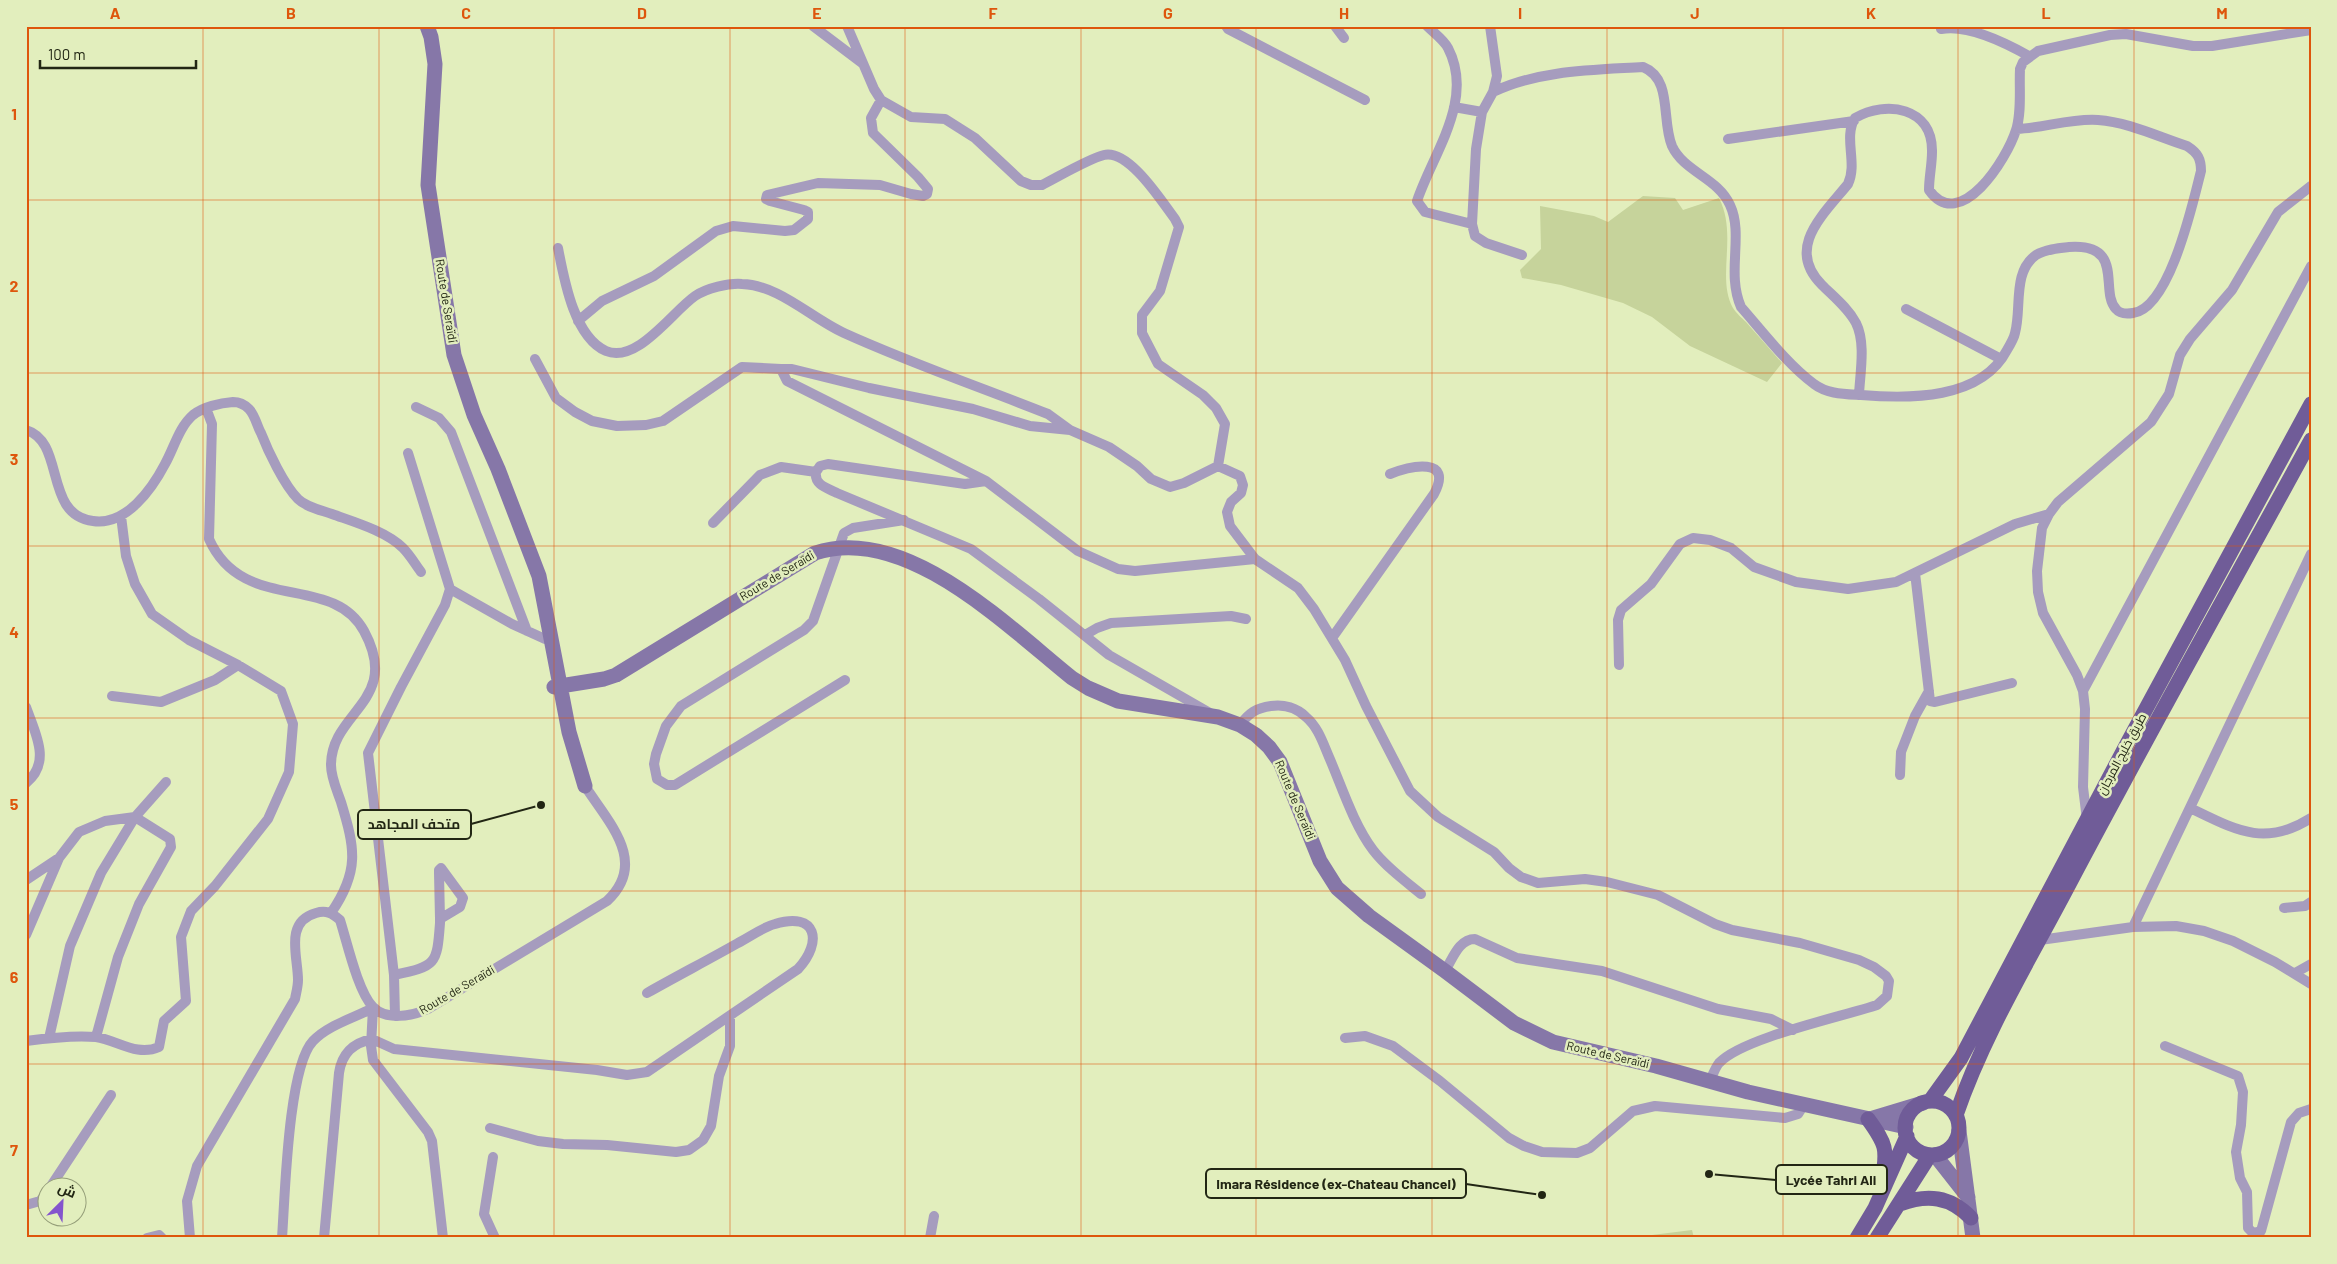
<svg xmlns="http://www.w3.org/2000/svg" width="2337" height="1264" font-family="Barlow,Cairo,sans-serif">
  <rect width="100%" height="100%" fill="#e2eebd"/>
  <path fill="#c6d39b" d="M 1643,196 L 1675,198 L 1683,210 L 1719,198 C 1738,235 1716,278 1733,308 C 1736,313 1742,318 1746,322 C 1758,336 1770,349 1782,363 L 1767,382 L 1690,346 L 1652,317 L 1623,303 L 1561,285 L 1522,278 L 1520,270 L 1541,249 L 1540,206 L 1594,216 L 1608,222 Z
    M 1692,1230 L 1694,1238 L 1644,1238 L 1644,1236 Z"/>
  <g fill="none" stroke-linecap="round" stroke-linejoin="round">
    <path stroke="#a69cbe" stroke-width="10" d="M 813,26 L 862,63
      M 847,26 L 874,89 L 881,100 L 911,117 L 945,119 L 975,138 L 1021,181 L 1031,185 L 1042,185 C 1058,177 1088,159 1104,155 C 1129,149 1162,202 1175,219 L 1179,227 L 1160,291 L 1142,315 L 1142,333 L 1158,364 L 1203,395 L 1216,408 L 1225,424 L 1218,466
      M 1226,26 L 1228,29 L 1365,100
      M 1335,26 L 1344,38
      M 1427,26 C 1434,33 1444,40 1448,48 C 1475,100 1433,153 1417,201 L 1425,212 L 1472,224 L 1475,236 L 1486,243 L 1522,255
      M 1941,29 C 1968,24 2006,43 2029,56
      M 1493,92 C 1539,70 1594,70 1643,67 C 1673,79 1661,120 1672,146 C 1684,172 1718,178 1730,205 C 1744,235 1726,273 1741,307 C 1762,331 1788,365 1814,384 C 1827,394 1844,394 1861,395 C 1909,399 1981,400 2007,350 C 2010,345 2014,338 2015,333 C 2022,308 2012,272 2036,255 C 2046,249 2059,248 2069,247 C 2126,243 2099,291 2116,309 C 2120,314 2127,314 2133,313 C 2170,308 2193,202 2201,171 C 2201,159 2198,153 2187,146 C 2159,137 2128,122 2098,120 C 2071,118 2044,128 2017,129
      M 1454,107 L 1482,112 L 1493,92 L 1497,76 L 1490,26
      M 1728,139 L 1854,121
      M 1472,224 L 1476,149 L 1482,112
      M 558,248 C 564,279 574,337 606,351 C 637,364 672,312 695,296 C 707,288 728,283 742,284 C 779,285 811,318 844,333 C 910,363 980,387 1048,414 L 1070,430 L 1109,447 L 1137,466 L 1151,479 L 1170,487 L 1184,483 L 1218,466 L 1240,476 L 1243,485 L 1241,493 L 1231,502 L 1227,512 L 1230,526 L 1255,559 L 1298,588 L 1314,609 L 1345,660 L 1366,706 L 1410,791 L 1438,817 L 1494,852 L 1509,868 L 1521,877 L 1538,883 L 1585,879 L 1607,882 L 1658,895 L 1715,924 L 1732,930 L 1800,943 L 1859,960 L 1874,967 L 1886,976 L 1889,981 L 1887,996 L 1877,1005 C 1841,1017 1742,1038 1719,1063 C 1715,1068 1713,1075 1710,1080
      M 1906,309 L 2001,359
      M 578,321 L 602,301 L 654,276 L 716,231 L 733,226 L 785,231 L 794,230 L 808,219 L 808,212 L 804,210 L 770,201 L 766,199 L 767,195 L 818,183 L 880,185 L 911,194 L 923,196 L 927,194 L 928,189 L 918,177 L 873,133 L 871,118 L 881,100
      M 535,359 L 556,398 L 575,412 L 592,421 L 617,426 L 646,425 L 663,421 L 742,367 L 781,369 L 787,381 L 986,481 L 1078,551 L 1118,569 L 1135,571 L 1255,559
      M 781,369 L 792,369 L 869,388 L 973,409 L 1030,426 L 1070,430
      M 1859,395 C 1860,373 1866,343 1856,323 C 1848,308 1834,297 1822,285 C 1785,248 1823,215 1848,184 C 1858,163 1843,138 1855,118 C 1886,100 1933,107 1932,152 C 1932,165 1929,177 1929,190 C 1960,234 2007,159 2016,130 C 2022,112 2019,88 2020,69 L 2023,62 L 2038,51 L 2110,35 L 2126,34 L 2193,46 L 2212,46 L 2311,30
      M 416,407 L 439,418 L 451,432 L 527,631
      M 206,408 L 212,424 L 209,539 C 243,615 332,572 364,631 C 402,701 331,711 331,765 C 331,778 337,790 341,802 C 355,848 360,871 331,913
      M 26,430 C 66,442 43,515 93,521 C 126,526 152,489 165,464 C 174,448 179,427 193,415 C 203,407 220,403 233,402 C 239,402 245,405 249,409 C 255,415 257,426 261,433 C 268,451 284,485 298,499 C 306,507 321,510 332,514 C 354,522 386,531 403,548 C 410,555 415,564 421,572
      M 816,472 C 814,485 827,488 837,493 L 971,549 L 1039,599 L 1109,655 L 1210,713
      M 713,523 L 760,475 L 781,467 L 816,472 L 820,466 L 828,464 L 965,484 L 986,481
      M 1915,573 L 1930,701 L 1935,702 L 2012,683
      M 450,589 L 512,624 L 545,639
      M 1085,635 L 1097,628 L 1111,623 L 1231,616 L 1246,619
      M 1332,638 L 1434,494 C 1454,456 1410,466 1390,474
      M 1619,665 L 1618,620 L 1621,610 L 1651,584 L 1680,544 L 1693,538 L 1710,540 L 1731,548 L 1754,567 L 1796,582 L 1848,589 L 1896,582 L 2015,524 L 2049,514
      M 845,680 L 675,785 L 667,785 L 657,779 L 654,764 L 656,754 L 666,726 L 681,706 L 804,630 L 813,621 L 844,533 L 853,528 L 904,520
      M 2083,691 L 2311,266
      M 112,696 L 161,702 L 215,680 L 238,665
      M 26,707 C 35,733 52,762 26,783
      M 1240,725 C 1249,713 1256,708 1271,706 C 1284,704 1297,708 1306,717 C 1318,727 1323,743 1329,757 C 1342,787 1353,823 1373,850 C 1386,867 1405,881 1421,894
      M 1900,775 L 1901,752 L 1915,716 L 1929,691
      M 2190,808 C 2234,829 2264,848 2311,818
      M 2087,820 L 2083,787 L 2085,709 L 2083,691 L 2077,675 L 2043,613 L 2038,592 L 2037,571 L 2042,528 L 2049,514 L 2058,502 L 2151,422 L 2169,394 L 2180,355 L 2190,339 L 2232,290 L 2278,212 L 2311,186
      M 26,880 L 59,858
      M 2284,908 L 2305,906 L 2311,902
      M 2133,927 L 2311,554
      M 26,935 L 59,858 L 79,832 L 105,821 L 135,817 L 166,782
      M 2040,940 L 2133,927 L 2176,926 L 2204,931 L 2233,941 L 2275,962 L 2311,984
      M 1445,971 C 1453,958 1459,939 1475,939 L 1517,958 L 1602,971 L 1718,1009 L 1771,1019 L 1793,1030
      M 2295,973 L 2311,964
      M 394,975 C 436,966 437,965 440,923 L 440,919 L 439,873 L 439,870 L 441,868 L 463,898 L 460,907 L 440,919
      M 395,1016 L 394,975 L 368,753 L 401,687 L 445,605 L 450,589 L 408,453
      M 49,1038 L 70,946 L 101,873 L 135,817 L 170,839 L 171,847 L 139,904 L 118,957 L 96,1037
      M 1345,1038 L 1365,1036 L 1393,1046 L 1440,1081 L 1509,1138 L 1524,1146 L 1542,1152 L 1577,1153 L 1590,1148 L 1633,1111 L 1655,1106 L 1785,1118 L 1798,1114 L 1805,1103
      M 26,1041 C 48,1038 74,1035 96,1037 C 117,1040 137,1057 159,1047 L 164,1021 L 186,1001 L 181,937 L 191,911 L 215,886 L 268,819 L 289,772 L 293,724 L 281,691 L 238,665 L 189,640 L 152,614 L 135,584 L 126,556 L 121,516
      M 2165,1046 L 2238,1076 L 2243,1092 L 2241,1125 L 2236,1152 L 2240,1178 L 2247,1192 L 2248,1228 L 2253,1233 L 2261,1231 L 2291,1122 L 2299,1113 L 2311,1109
      M 490,1128 L 538,1141 L 563,1144 L 607,1145 L 676,1152 L 689,1150 L 703,1140 L 711,1126 L 719,1076 L 730,1046 L 730,1017
      M 493,1157 L 484,1214 L 495,1238
      M 51,1186 L 111,1095
      M 26,1205 L 40,1201 L 48,1191
      M 147,1238 L 159,1235 L 162,1238
      M 190,1238 L 187,1201 L 197,1166 L 295,999 C 296,993 298,987 298,980 C 298,956 284,922 316,913 C 326,910 332,913 340,920 C 347,942 358,992 373,1007 C 386,1021 412,1016 428,1009 L 607,901 C 649,862 608,822 585,786
      M 282,1238 C 285,1197 288,1067 313,1041 C 328,1025 354,1018 373,1008 L 371,1046 L 373,1060 L 428,1132 L 432,1141 L 443,1238
      M 324,1238 L 339,1073 C 342,1053 353,1043 372,1039 L 394,1049 L 597,1070 L 627,1075 L 647,1072 L 798,969 C 823,942 817,911 775,924 C 763,927 750,937 738,943 C 708,960 677,976 647,993
      M 930,1238 L 934,1216"/>
    <path stroke="#8677a8" stroke-width="15" d="M 427,26 L 431,37 L 435,64 L 428,185 L 454,355 L 474,415 L 498,469 L 539,576 L 569,732 L 585,786
      M 554,687 L 604,679 L 616,675 L 815,553 C 905,523 1007,626 1072,678 L 1088,688 L 1118,701 L 1218,717 L 1240,725 L 1256,735 L 1269,747 L 1280,762 L 1320,861 L 1337,888 L 1369,916 L 1445,971 L 1514,1023 L 1553,1042 L 1656,1066 L 1748,1092 L 1906,1127
      M 1870,1119 L 1923,1103
      M 1959,1131 L 1973,1238
      M 1935,1155 L 1968,1197"/>
    <path stroke="#705c98" stroke-width="15" d="M 1930,1101 L 1961,1058 L 2128,742 L 2311,404
      M1905 1128a27 27 0 1 1 54 0a27 27 0 1 1-54 0Z
      M 1956,1115 C 1983,1036 2028,962 2067,888 C 2146,738 2229,590 2311,440
      M 1868,1119 C 1886,1144 1888,1149 1882,1180
      M 1900,1204 C 1927,1194 1950,1196 1971,1218
      M 1857,1238 L 1875,1208 L 1907,1136
      M 1877,1238 L 1930,1155"/>
  </g>
  <path fill="none" stroke="#de560c" stroke-width="1" stroke-opacity="0.55" d="M 203,26 L 203,1238M 379,26 L 379,1238M 554,26 L 554,1238M 730,26 L 730,1238M 905,26 L 905,1238M 1081,26 L 1081,1238M 1256,26 L 1256,1238M 1432,26 L 1432,1238M 1607,26 L 1607,1238M 1783,26 L 1783,1238M 1958,26 L 1958,1238M 2134,26 L 2134,1238M 26,200 L 2311,200M 26,373 L 2311,373M 26,546 L 2311,546M 26,718 L 2311,718M 26,891 L 2311,891M 26,1064 L 2311,1064"/>
  <g text-anchor="middle" stroke-width="5" stroke-linejoin="round" paint-order="stroke">
    <g font-size="12" fill="#222614" stroke="#e2eebd">
      <text transform="translate(446 301) rotate(81)" y="4">Route de Seraïdi</text>
      <text transform="translate(777 576) rotate(-31)" y="4">Route de Seraïdi</text>
      <text transform="translate(2122 754) rotate(-62)" y="4">طريق خليج المرجان</text>
      <text transform="translate(1295 800) rotate(67)" y="4">Route de Seraïdi</text>
      <text transform="translate(457 990) rotate(-30)" y="4">Route de Seraïdi</text>
      <text transform="translate(1608 1055) rotate(13)" y="4">Route de Seraïdi</text>
    </g>
  </g>
  <path fill="none" stroke="#222614" stroke-width="2" d="M541 805L471 824M1709 1174L1776 1180M1542 1195L1466 1184"/>
  <g fill="#222614" stroke="#e2eebd" stroke-width="2">
    <circle cx="541" cy="805" r="5"/>
    <circle cx="1709" cy="1174" r="5"/>
    <circle cx="1542" cy="1195" r="5"/>
  </g>
  <g fill="#e2eebd" stroke="#222614" stroke-width="2">
    <rect x="358" y="810" width="113" height="29" rx="5"/>
    <rect x="1776" y="1165" width="111" height="29" rx="5"/>
    <rect x="1206" y="1169" width="260" height="29" rx="5"/>
  </g>
  <g font-size="14" text-anchor="middle" font-weight="bold" fill="#222614">
    <text x="414" y="829">متحف المجاهد</text>
    <text x="1831" y="1185">Lycée Tahri Ali</text>
    <text x="1336" y="1189">Imara Résidence (ex-Chateau Chancel)</text>
  </g>
  <rect width="2337" height="1264" fill="none" stroke="#e2eebd" stroke-width="55"/>
  <g transform="translate(62 1202) rotate(24)"><circle r="24" fill="#e2eebd" stroke="#959e79"/>
  <path d="M0-4L9 19L0 12L-9 19Z" fill="#8454cd"/>
  <text y="-8" font-size="14" font-weight="bold" text-anchor="middle" fill="#222614">ش</text>
  </g>
  <path d="M40 60v8h156v-8" fill="none" stroke="#222614" stroke-width="2.5"/>
  <text x="48" y="60" font-size="15" fill="#222614" stroke="#e2eebd" stroke-width="4" paint-order="stroke">100 m</text>
  <rect x="28" y="28" width="2282" height="1208" fill="none" stroke="#de560c" stroke-width="2"/>
  <g font-size="16" text-anchor="middle" font-weight="bold" fill="#de560c">
    <text x="115" y="19">A</text>
    <text x="291" y="19">B</text>
    <text x="466" y="19">C</text>
    <text x="642" y="19">D</text>
    <text x="817" y="19">E</text>
    <text x="993" y="19">F</text>
    <text x="1168" y="19">G</text>
    <text x="1344" y="19">H</text>
    <text x="1520" y="19">I</text>
    <text x="1695" y="19">J</text>
    <text x="1871" y="19">K</text>
    <text x="2046" y="19">L</text>
    <text x="2222" y="19">M</text>
    <text x="14" y="120">1</text>
    <text x="14" y="292">2</text>
    <text x="14" y="465">3</text>
    <text x="14" y="638">4</text>
    <text x="14" y="810">5</text>
    <text x="14" y="983">6</text>
    <text x="14" y="1156">7</text>
  </g>
</svg>
